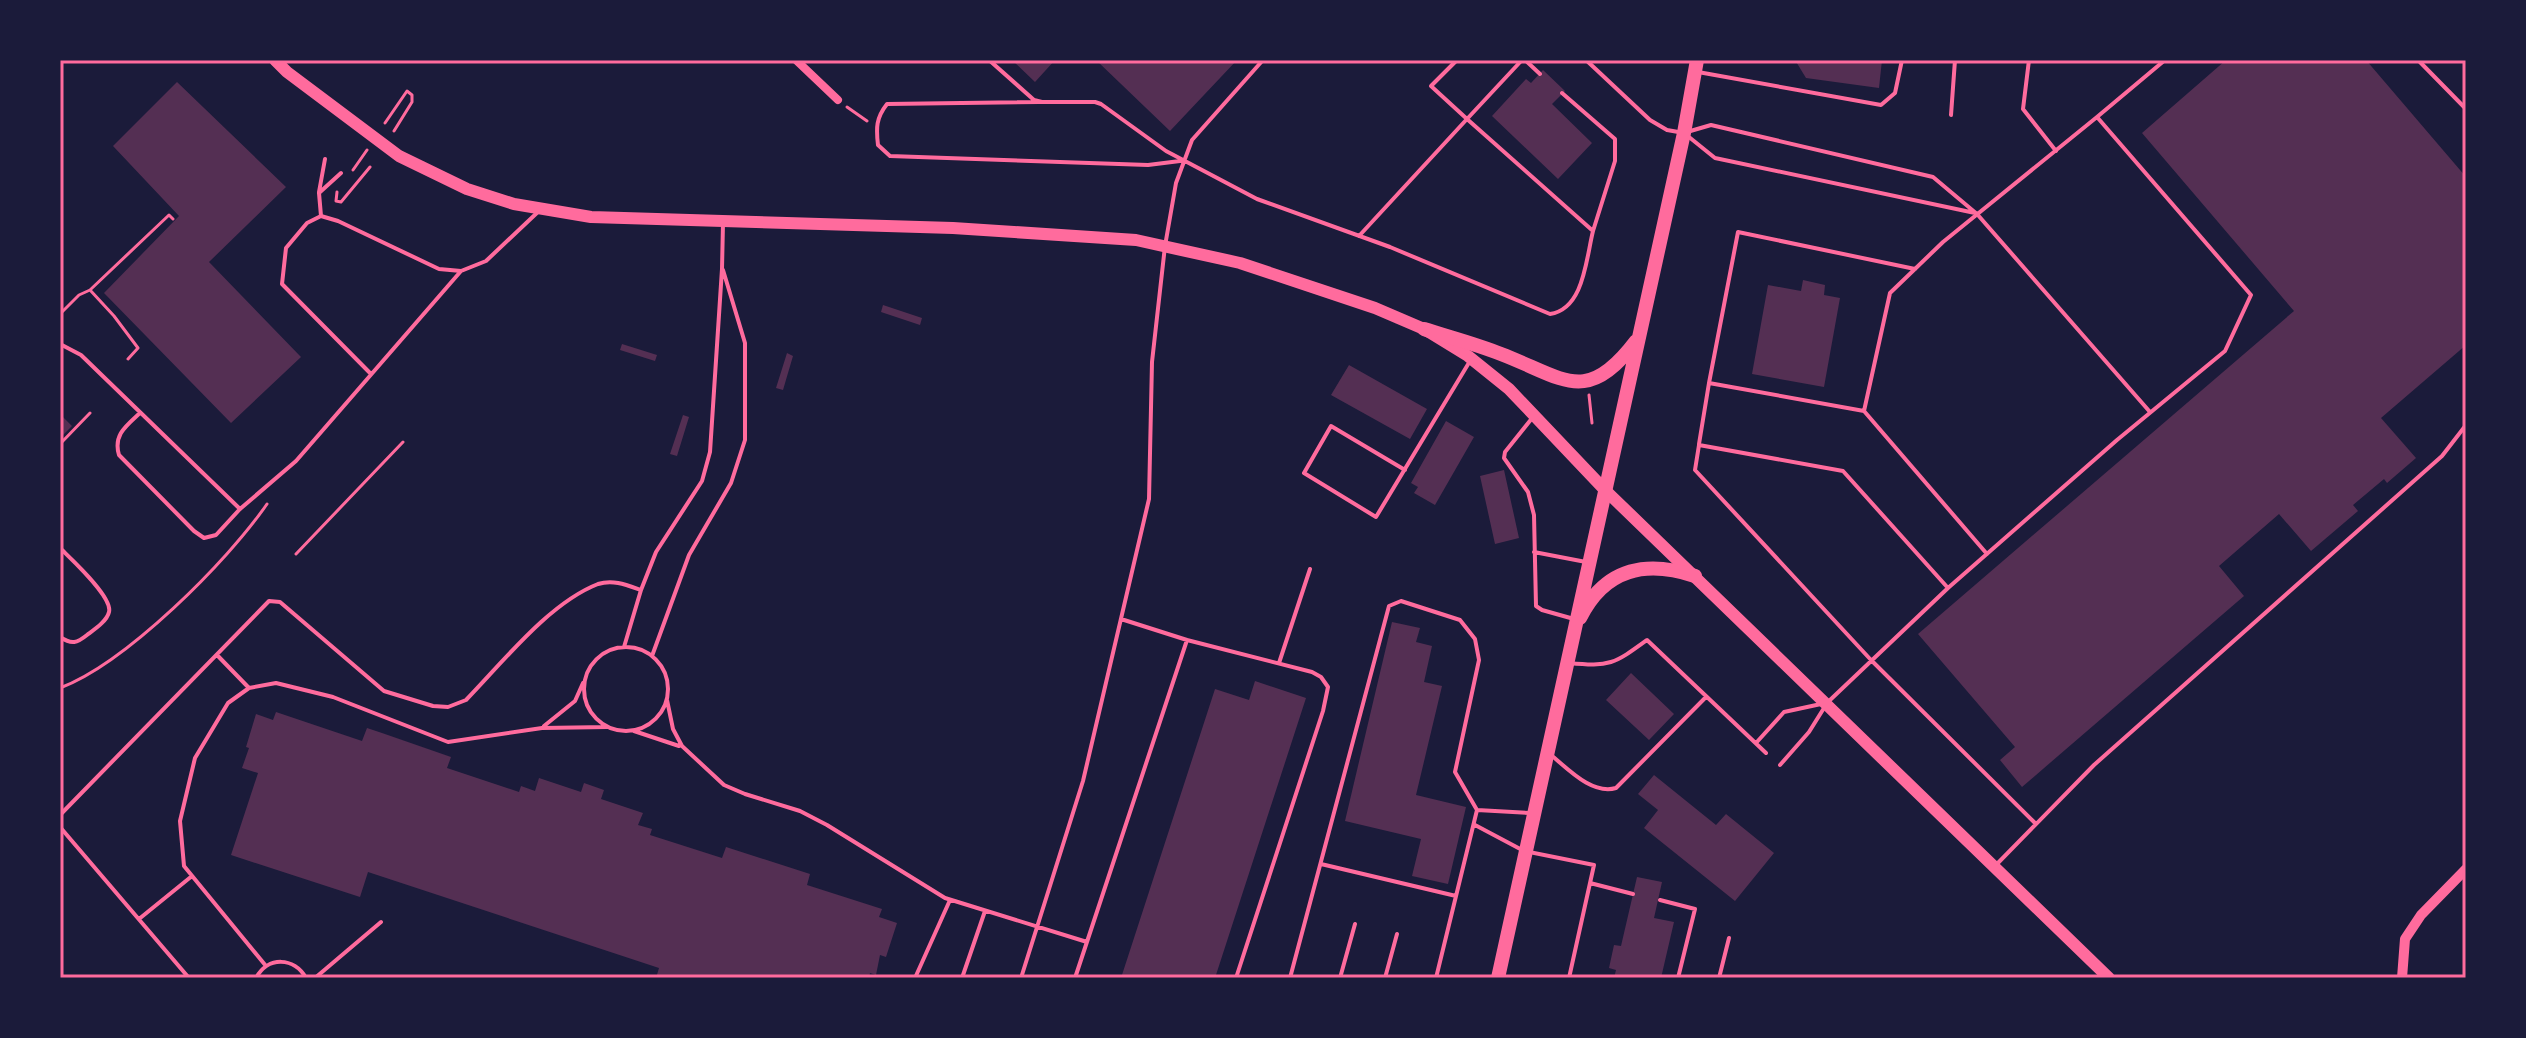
<svg xmlns="http://www.w3.org/2000/svg" width="2526" height="1038" font-family="'Asap Condensed',sans-serif">
  <rect width="100%" height="100%" fill="#1b1b3a"/>
  <path fill="#542f53" d="M 1012,60 L 1055,60 L 1035,82 Z
    M 1096,60 L 1237,60 L 1170,131 Z
    M 1795,60 L 1882,60 L 1879,88 L 1806,78 Z
    M 2226,60 L 2366,60 L 2466,177 L 2466,345 L 2381,418 L 2416,458 L 2387,483 L 2384,479 L 2353,505 L 2358,511 L 2311,551 L 2279,514 L 2219,566 L 2244,596 L 2022,787 L 2000,760 L 2015,747 L 1918,634 L 2294,311 L 2142,133 Z
    M 1543,70 L 1565,91 L 1552,104 L 1592,143 L 1558,179 L 1492,116 L 1526,79 L 1531,83 Z
    M 177,82 L 286,187 L 209,262 L 301,357 L 231,423 L 104,293 L 179,216 L 113,146 Z
    M 1803,280 L 1825,285 L 1824,295 L 1840,298 L 1824,387 L 1752,374 L 1768,285 L 1801,291 Z
    M 883,305 L 922,318 L 920,325 L 881,312 Z
    M 622,344 L 657,355 L 655,361 L 620,350 Z
    M 787,353 L 793,356 L 783,390 L 776,388 Z
    M 1349,365 L 1427,409 L 1410,439 L 1331,395 Z
    M 60,414 L 72,426 L 60,438 Z
    M 683,415 L 689,417 L 677,456 L 670,454 Z
    M 1446,421 L 1474,437 L 1435,505 L 1414,493 L 1418,487 L 1411,483 Z
    M 1504,470 L 1519,538 L 1495,544 L 1480,476 Z
    M 1392,622 L 1420,628 L 1416,642 L 1432,646 L 1424,682 L 1442,686 L 1416,795 L 1466,807 L 1448,884 L 1412,876 L 1421,839 L 1345,821 Z
    M 1631,673 L 1674,714 L 1649,740 L 1606,700 Z
    M 1255,681 L 1306,698 L 1215,978 L 1121,978 L 1215,689 L 1249,700 Z
    M 276,712 L 362,741 L 367,728 L 382,733 L 451,757 L 447,768 L 519,792 L 521,786 L 535,791 L 539,778 L 581,792 L 584,783 L 604,790 L 601,799 L 643,813 L 638,825 L 652,829 L 650,835 L 722,858 L 726,847 L 810,874 L 807,885 L 882,909 L 879,917 L 897,923 L 886,957 L 880,955 L 876,975 L 870,973 L 869,978 L 656,978 L 659,968 L 368,872 L 360,897 L 231,855 L 258,773 L 242,768 L 249,748 L 246,747 L 256,714 L 273,720 Z
    M 1654,775 L 1716,825 L 1726,814 L 1774,853 L 1735,901 L 1644,828 L 1658,810 L 1638,794 Z
    M 1637,877 L 1662,882 L 1654,918 L 1674,922 L 1661,978 L 1614,978 L 1616,970 L 1609,968 L 1614,945 L 1621,946 Z"/>
  <g fill="none" stroke-linecap="round" stroke-linejoin="round">
    <path stroke="#ff6b9d" stroke-width="3" d="M 847,107 L 867,121
      M 385,123 L 407,91 L 412,95 L 412,102 L 394,131
      M 353,170 L 367,150
      M 337,192 L 336,201 L 341,202 L 370,167
      M 90,290 L 114,316 L 138,348 L 128,359
      M 60,314 L 79,295 L 90,290 L 169,215 L 173,219
      M 1589,395 L 1592,423
      M 60,444 L 90,413
      M 296,554 L 403,442
      M 60,688 C 126,663 227,562 267,504"/>
    <path stroke="#ff6b9d" stroke-width="4" d="M 989,60 L 1034,100 L 1042,102 L 1095,102 L 1101,104 L 1166,151 L 1257,199 L 1390,247 L 1550,314 C 1584,309 1586,259 1593,231 L 1467,119 L 1522,60
      M 1525,60 L 1540,74
      M 1586,60 L 1650,120 L 1667,130 L 1684,133 L 1715,158 L 1975,213
      M 2029,60 L 2023,109 L 2056,151
      M 2418,60 L 2466,109
      M 1698,72 L 1881,105 L 1895,93 L 1902,60
      M 1562,93 L 1615,139 L 1615,161 L 1593,231
      M 1039,102 L 887,104 C 876,118 876,128 878,145 L 890,156 L 1148,165 L 1180,161
      M 1951,115 L 1955,60
      M 2097,117 L 2165,60
      M 1687,132 L 1711,125 L 1933,177 L 1977,214 L 2150,412
      M 319,192 L 325,159
      M 321,216 L 319,193 L 341,173
      M 1359,236 L 1467,119 L 1431,86 L 1457,60
      M 1915,269 L 1738,232 L 1709,383 L 1864,411 L 1987,554
      M 60,344 L 81,355 L 240,509
      M 371,374 L 282,284 L 286,248 L 307,223 L 321,216 L 338,221 L 439,269 L 461,271 L 486,261 L 540,210
      M 140,413 C 126,426 113,435 119,455 L 194,531 L 204,538 L 216,535 L 240,509 L 296,461 L 461,271
      M 1533,417 L 1505,452 L 1504,458 L 1528,492 L 1534,515 L 1536,606 L 1542,610 L 1574,619
      M 1699,444 L 1709,383
      M 1405,470 L 1331,426 L 1304,473 L 1376,517 L 1470,361
      M 60,548 C 71,559 113,597 109,612 C 107,621 95,629 87,635 C 77,643 72,645 60,637
      M 1534,552 L 1586,562
      M 1948,588 L 1843,471 L 1699,445 L 1695,470 L 1871,660 L 2035,823
      M 1121,619 L 1187,640 L 1312,672 L 1321,677 L 1328,687 L 1323,711 L 1236,978
      M584 689a42 42 0 1 1 84 0a42 42 0 1 1-84 0Z
      M 624,647 L 641,590 L 656,552 L 702,481 L 710,452 L 722,269 L 723,223
      M 217,655 L 249,688
      M 652,656 L 689,555 L 731,483 L 745,440 L 745,343 L 723,270
      M 1279,663 L 1310,569
      M 1569,663 C 1610,667 1614,664 1647,640 L 1766,753
      M 667,700 L 673,729 L 682,746 L 724,785 L 745,794 L 800,811 L 827,825 L 945,898 L 1087,942
      M 1829,701 L 1948,588 L 2117,440 L 2225,351 L 2251,295 L 2097,117 L 1943,242 L 1890,293 L 1864,411
      M 544,726 L 575,701 L 583,683
      M 634,731 L 679,746
      M 1756,743 L 1784,712 L 1821,704
      M 1551,755 C 1568,769 1592,795 1616,788 L 1706,697
      M 1780,765 L 1809,732 L 1824,708
      M 1477,810 L 1530,813
      M 60,815 L 269,601 L 280,602 L 384,691 L 433,706 L 448,707 L 466,700 C 503,662 549,603 598,584 C 613,579 627,585 641,590
      M 1475,825 L 1524,851 L 1594,865 L 1569,978
      M 60,827 L 189,978
      M 1321,864 L 1456,896
      M 1995,866 L 2094,765 L 2442,456 L 2466,425
      M 1590,883 L 1633,894
      M 1660,900 L 1695,909 L 1678,978
      M 139,919 L 192,876
      M 266,966 L 184,866 L 180,821 L 195,758 L 228,703 L 249,688 L 276,683 L 333,697 L 448,742 L 542,728 L 607,727
      M 256,978 C 268,956 294,957 306,978
      M 315,978 L 381,922
      M 915,978 L 950,900
      M 962,978 L 985,911
      M 1021,978 L 1083,781 L 1149,499 L 1152,362 L 1165,246 L 1176,183 L 1192,140 L 1263,60
      M 1075,978 L 1187,640
      M 1290,978 L 1389,606 L 1401,601 L 1460,620 L 1475,639 L 1479,660 L 1455,772 L 1477,810 L 1436,978
      M 1340,978 L 1355,924
      M 1385,978 L 1397,934
      M 1719,978 L 1729,938"/>
    <path stroke="#ff6b9d" stroke-width="8" d="M 796,60 L 838,100"/>
    <path stroke="#ff6b9d" stroke-width="10" d="M 2402,978 L 2405,939 L 2421,915 L 2466,869"/>
    <path stroke="#ff6b9d" stroke-width="12" d="M 275,60 L 287,72 L 399,156 L 467,189 L 514,204 L 591,217 L 953,228 L 1136,240 L 1240,263 L 1375,308 L 1424,329 L 1468,356 L 1509,389 L 1605,490 L 2109,978"/>
    <path stroke="#ff6b9d" stroke-width="14" d="M 1424,329 C 1449,337 1476,344 1501,354 C 1564,378 1586,407 1636,341
      M 1580,618 C 1605,568 1646,560 1695,576
      M 1498,978 L 1684,133 L 1697,60"/>
  </g>
  <rect width="2526" height="1038" fill="none" stroke="#1b1b3a" stroke-width="124"/>
  <rect x="62" y="62" width="2402" height="914" fill="none" stroke="#ff6b9d" stroke-width="3"/>
</svg>
